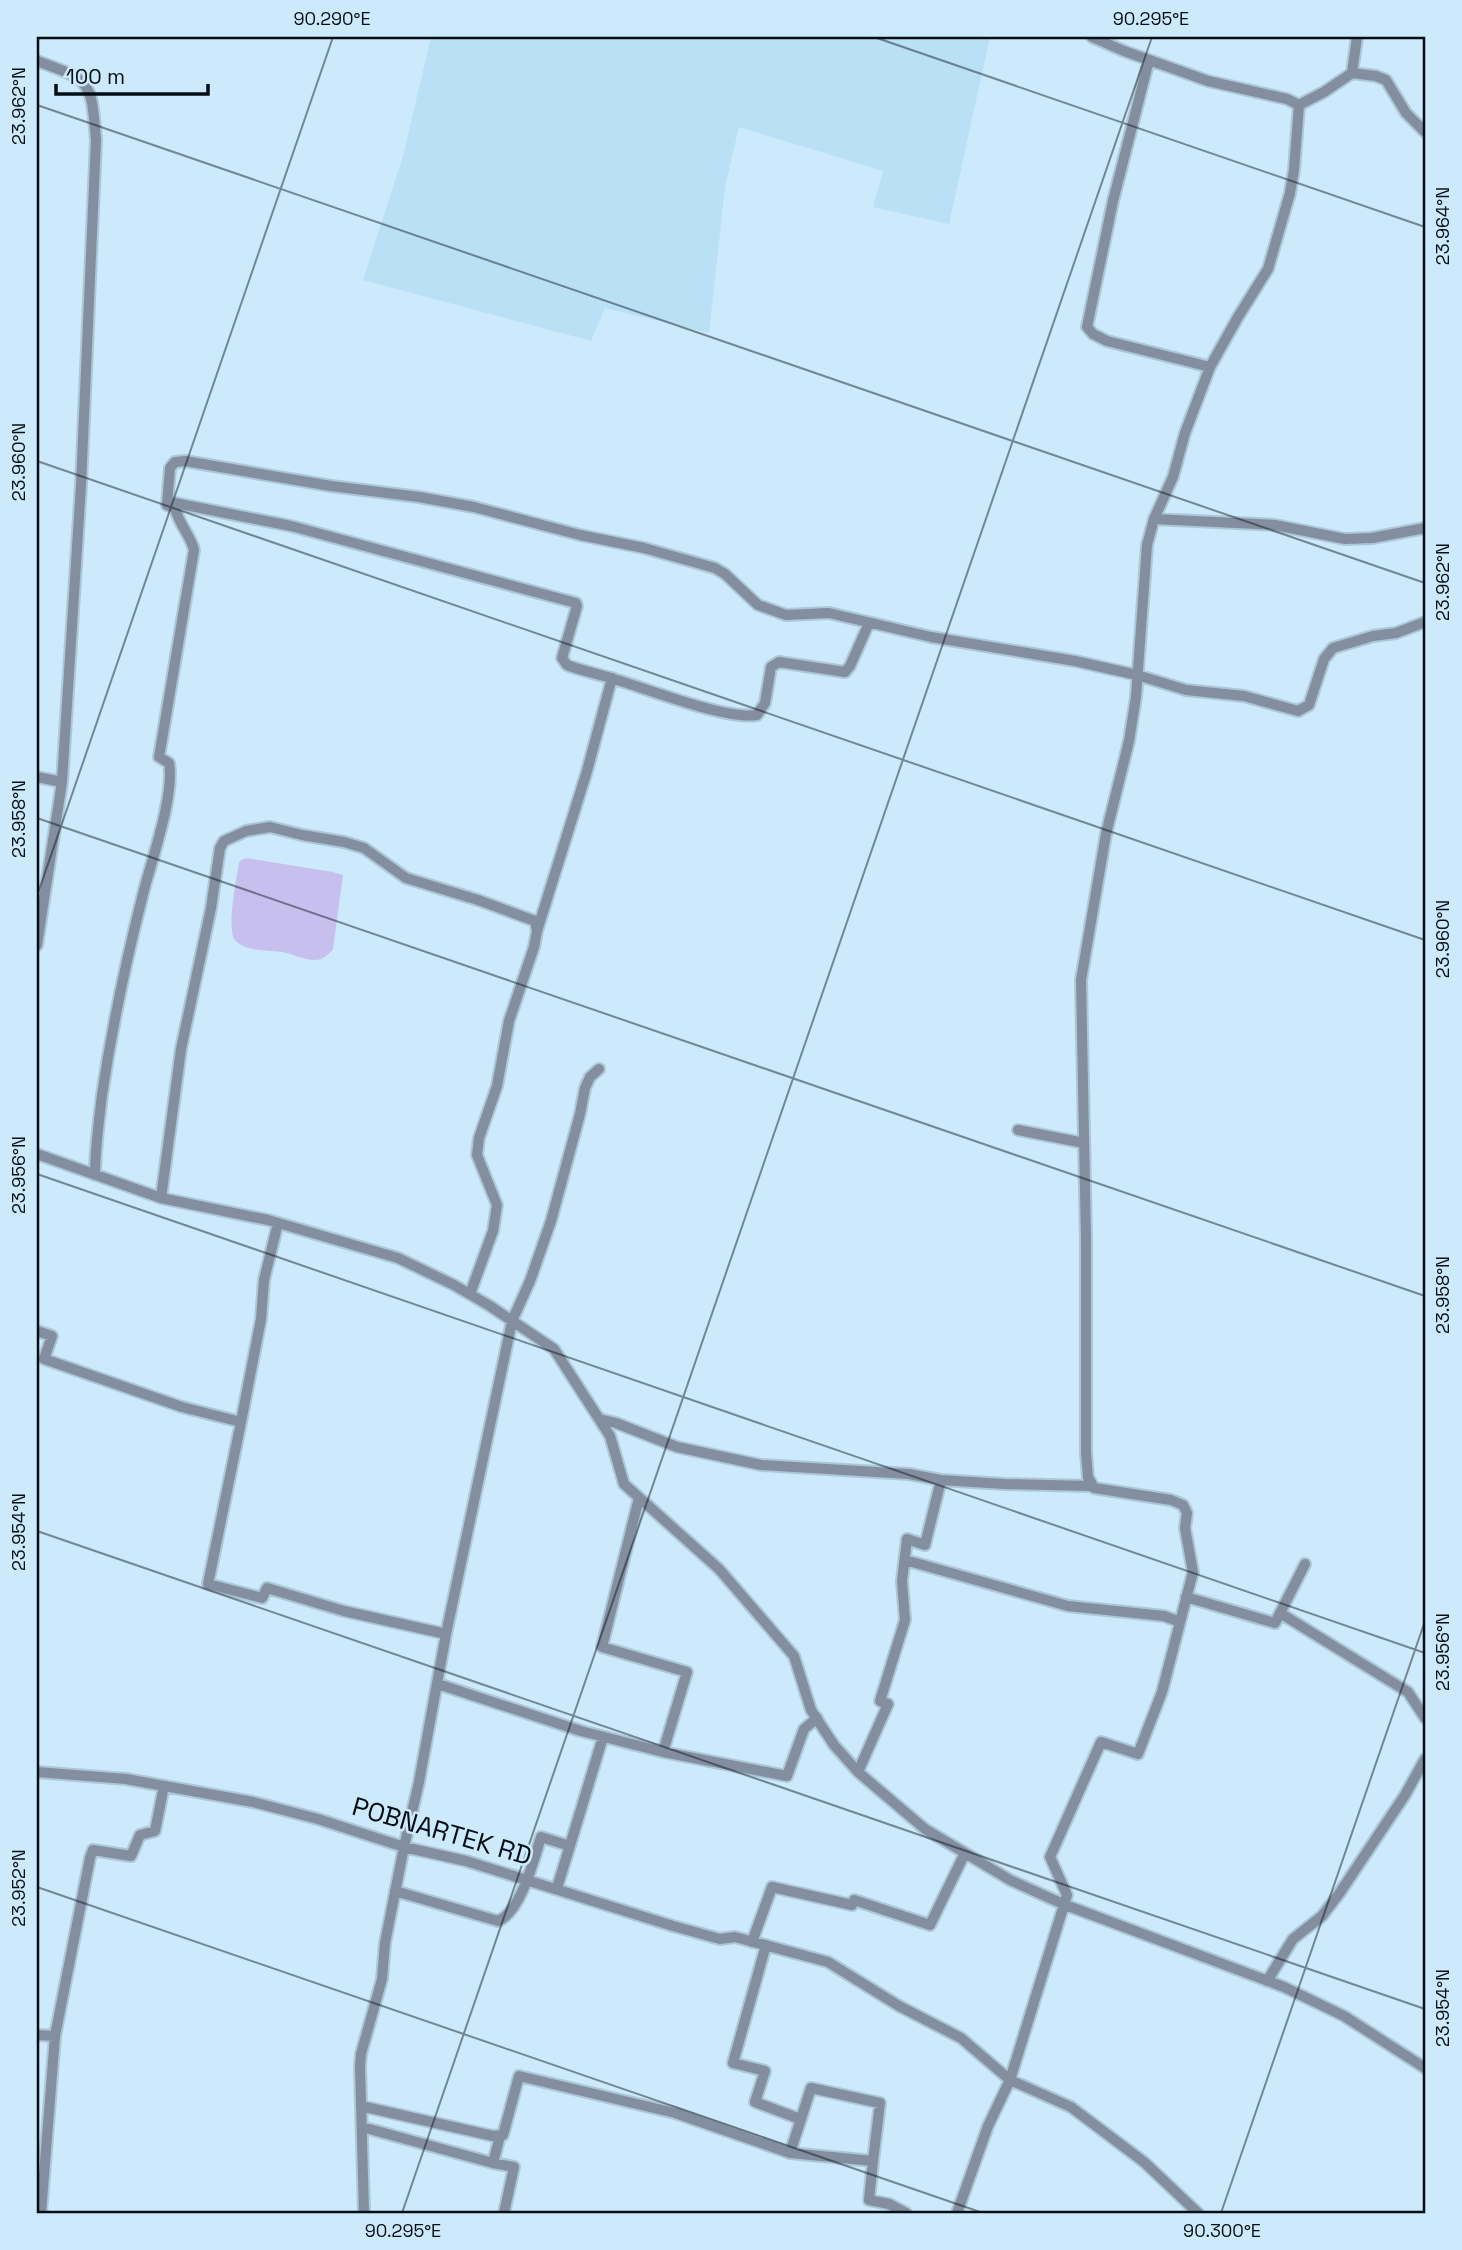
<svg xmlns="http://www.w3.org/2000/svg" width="1462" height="2250" font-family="'Space Grotesk',sans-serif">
  <rect width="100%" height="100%" fill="#cceafc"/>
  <path fill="#bae0f6" d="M 431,37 L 990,37 L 949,224 L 873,207 L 883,171 L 739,127 L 725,187 L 709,333 L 605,308 L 591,341 L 363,280 L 403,156 Z"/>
  <path fill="#c7c0ef" d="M 247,858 L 333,872 L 343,875 L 333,949 C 328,955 323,960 315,960 C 304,960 293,954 282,952 C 268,950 245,952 235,940 C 226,929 237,877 239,863 L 241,860 Z"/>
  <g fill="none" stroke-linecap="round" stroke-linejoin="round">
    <defs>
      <path id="street" d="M 1092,37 L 1124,51 L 1208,81 L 1287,99 L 1299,105
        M 1149,60 L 1113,201 L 1087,327 L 1093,334 L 1107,341 L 1210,367
        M 37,61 C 93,81 91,82 96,140 L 81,485 L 62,782 L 37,945
        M 1352,73 L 1376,76 L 1386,80 L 1406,113 L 1425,132
        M 170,502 L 291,526 L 576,603 L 577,606 L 562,658 L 567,665 C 582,671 599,674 614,679 C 648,689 726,720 757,715 L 765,703 L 771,667 L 779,662 L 845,672 L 850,666 L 869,623
        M 1154,519 L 1275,525 L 1345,539 L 1372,538 L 1425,528
        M 37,777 L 62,782
        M 537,931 L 587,771 L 612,678
        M 1018,1130 L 1084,1143
        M 37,1154 L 161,1198 L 268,1220 L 398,1258 L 454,1285 L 490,1306 L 554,1349 L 610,1436 L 624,1484 L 719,1569 L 794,1656 L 811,1710 L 834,1745 L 858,1772 L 925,1829 L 1010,1880 L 1063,1904 L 1284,1987 L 1344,2016 L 1425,2068
        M 95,1175 C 95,1148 99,1121 102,1095 C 112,1027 126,961 143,894 C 151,862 175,795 169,763 L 159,757 L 194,550 C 191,536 179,525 175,508 L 167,505 L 170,468 L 175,462 L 185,461 L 331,486 L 419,497 L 474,507 L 580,535 L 644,548 L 715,568 L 725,574 L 758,605 L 786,615 L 829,613 L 931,637 L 1075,661 L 1137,675 L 1186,690 L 1244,696 L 1298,711 L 1309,705 L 1324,659 L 1333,648 L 1373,636 L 1396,633 L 1425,622
        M 161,1198 L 181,1049 L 211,908 L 220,848 L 224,841 L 246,831 L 270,827 L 302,835 L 344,842 L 364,848 L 406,878 L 478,900 L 535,921 L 537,931 L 534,947 L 509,1021 L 497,1086 L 479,1138 L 477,1155 L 497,1205 L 493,1231 L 470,1294
        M 37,1331 L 52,1336 L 44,1359 L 182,1407 L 241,1422 L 261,1319 L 264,1280 L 278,1223
        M 599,1419 L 616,1423 L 677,1447 L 761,1465 L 909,1474 L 941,1480 L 925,1545 L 907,1539 L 902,1581 L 905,1620 L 880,1701 L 888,1704 L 858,1772
        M 241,1422 L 208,1584 L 262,1598 L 267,1588 L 344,1611 L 446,1634
        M 941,1480 L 1004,1484 L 1091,1486
        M 639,1498 L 602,1647 L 687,1672 L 663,1752 L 787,1776 L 804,1729 L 817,1718
        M 905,1560 L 1068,1606 L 1164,1616 L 1180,1622
        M 1186,1597 L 1275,1623 L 1305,1564
        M 1280,1613 L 1408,1692 L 1425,1718
        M 438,1684 L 581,1731 L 663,1752
        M 37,1772 L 126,1779 L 253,1802 L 318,1819 L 404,1847 L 466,1861 L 673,1926 L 720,1939 L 735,1937 L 828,1962 L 899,2006 L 961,2038 L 1010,2080 L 1067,1895 L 1050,1857 L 1101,1742 L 1138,1754 L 1162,1692 L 1193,1572 L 1185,1528 L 1187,1513 L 1183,1505 L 1171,1500 L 1094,1488 L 1088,1477 L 1086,1453 L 1086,1241 L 1081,980 L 1106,834 L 1129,741 L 1136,697 L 1147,545 L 1154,519 L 1173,477 L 1185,433 L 1210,367 L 1238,317 L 1268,269 L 1290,193 L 1294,170 L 1299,105 L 1324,92 L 1352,73 L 1357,37
        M 557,1888 L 603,1737
        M 395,1891 L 498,1921 C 521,1912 534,1859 541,1837 L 570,1846
        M 752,1942 L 772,1887 L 852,1905 L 854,1900 L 930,1925 L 965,1853
        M 766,1945 L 733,2063 L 765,2071 L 755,2102 L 800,2119
        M 1267,1981 L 1293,1939 L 1322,1916 L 1339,1894 L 1405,1795 L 1425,1759
        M 37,2035 L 55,2036 L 41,2213
        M 55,2036 L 90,1858 L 93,1850 L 131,1856 L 140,1835 L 155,1831 L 164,1786
        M 361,2106 L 493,2136 L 503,2135 L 519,2076 L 675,2113 L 790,2153 L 873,2161 L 869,2200 L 889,2204 L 906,2213
        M 362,2127 L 493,2163
        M 500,2136 L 493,2163 L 514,2167 L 504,2213
        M 790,2153 L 811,2088 L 880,2103 L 873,2161
        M 364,2213 L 360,2066 L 361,2054 L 382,1979 L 385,1943 L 404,1847 L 419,1782 L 446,1634 L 512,1321 L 530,1281 L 551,1221 L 580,1114 L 585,1088 L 590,1077 L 599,1069
        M 957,2213 L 988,2126 L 1010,2080 L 1071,2107 L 1144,2162 L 1198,2213"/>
    </defs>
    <use href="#street" stroke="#acc7d7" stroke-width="14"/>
    <use href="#street" stroke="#848ea1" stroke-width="10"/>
  </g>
  <path fill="none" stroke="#050e14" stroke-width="2" stroke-opacity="0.45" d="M 874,37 L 1425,227M 37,105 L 1425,583M 37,461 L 1425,940M 37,818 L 1425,1296M 37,896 L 333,37M 37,1174 L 1425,1653M 37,1531 L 1425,2009M 37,1887 L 983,2213M 402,2213 L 1152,37M 1221,2213 L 1425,1621"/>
  <g text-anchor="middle" stroke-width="5" stroke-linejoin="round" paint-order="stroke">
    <g font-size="26" fill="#050e14" stroke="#cceafc">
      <text transform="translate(442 1831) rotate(16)" y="9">POBNARTEK RD</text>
    </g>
  </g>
  <rect width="1462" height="2250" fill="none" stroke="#cceafc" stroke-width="77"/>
  <path d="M56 84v10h152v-10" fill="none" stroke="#050e14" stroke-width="3.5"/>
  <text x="66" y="84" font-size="21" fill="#050e14" stroke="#cceafc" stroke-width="5" paint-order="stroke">100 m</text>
  <rect x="38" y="38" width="1386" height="2174" fill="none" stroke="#050e14" stroke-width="2.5"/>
  <g font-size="18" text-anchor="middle" fill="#050e14">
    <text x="332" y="25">90.290°E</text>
    <text x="1151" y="25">90.295°E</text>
    <text transform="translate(19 106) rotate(-90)" y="6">23.962°N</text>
    <text transform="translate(1443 226) rotate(-90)" y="6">23.964°N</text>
    <text transform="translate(19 462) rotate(-90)" y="6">23.960°N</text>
    <text transform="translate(1443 582) rotate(-90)" y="6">23.962°N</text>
    <text transform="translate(19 819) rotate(-90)" y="6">23.958°N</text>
    <text transform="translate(1443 939) rotate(-90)" y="6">23.960°N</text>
    <text transform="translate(19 1175) rotate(-90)" y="6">23.956°N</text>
    <text transform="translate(1443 1295) rotate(-90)" y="6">23.958°N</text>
    <text transform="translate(19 1532) rotate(-90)" y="6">23.954°N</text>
    <text transform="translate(1443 1652) rotate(-90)" y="6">23.956°N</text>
    <text transform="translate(19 1888) rotate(-90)" y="6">23.952°N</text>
    <text transform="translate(1443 2008) rotate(-90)" y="6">23.954°N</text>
    <text x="403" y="2237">90.295°E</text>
    <text x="1222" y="2237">90.300°E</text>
  </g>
</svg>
